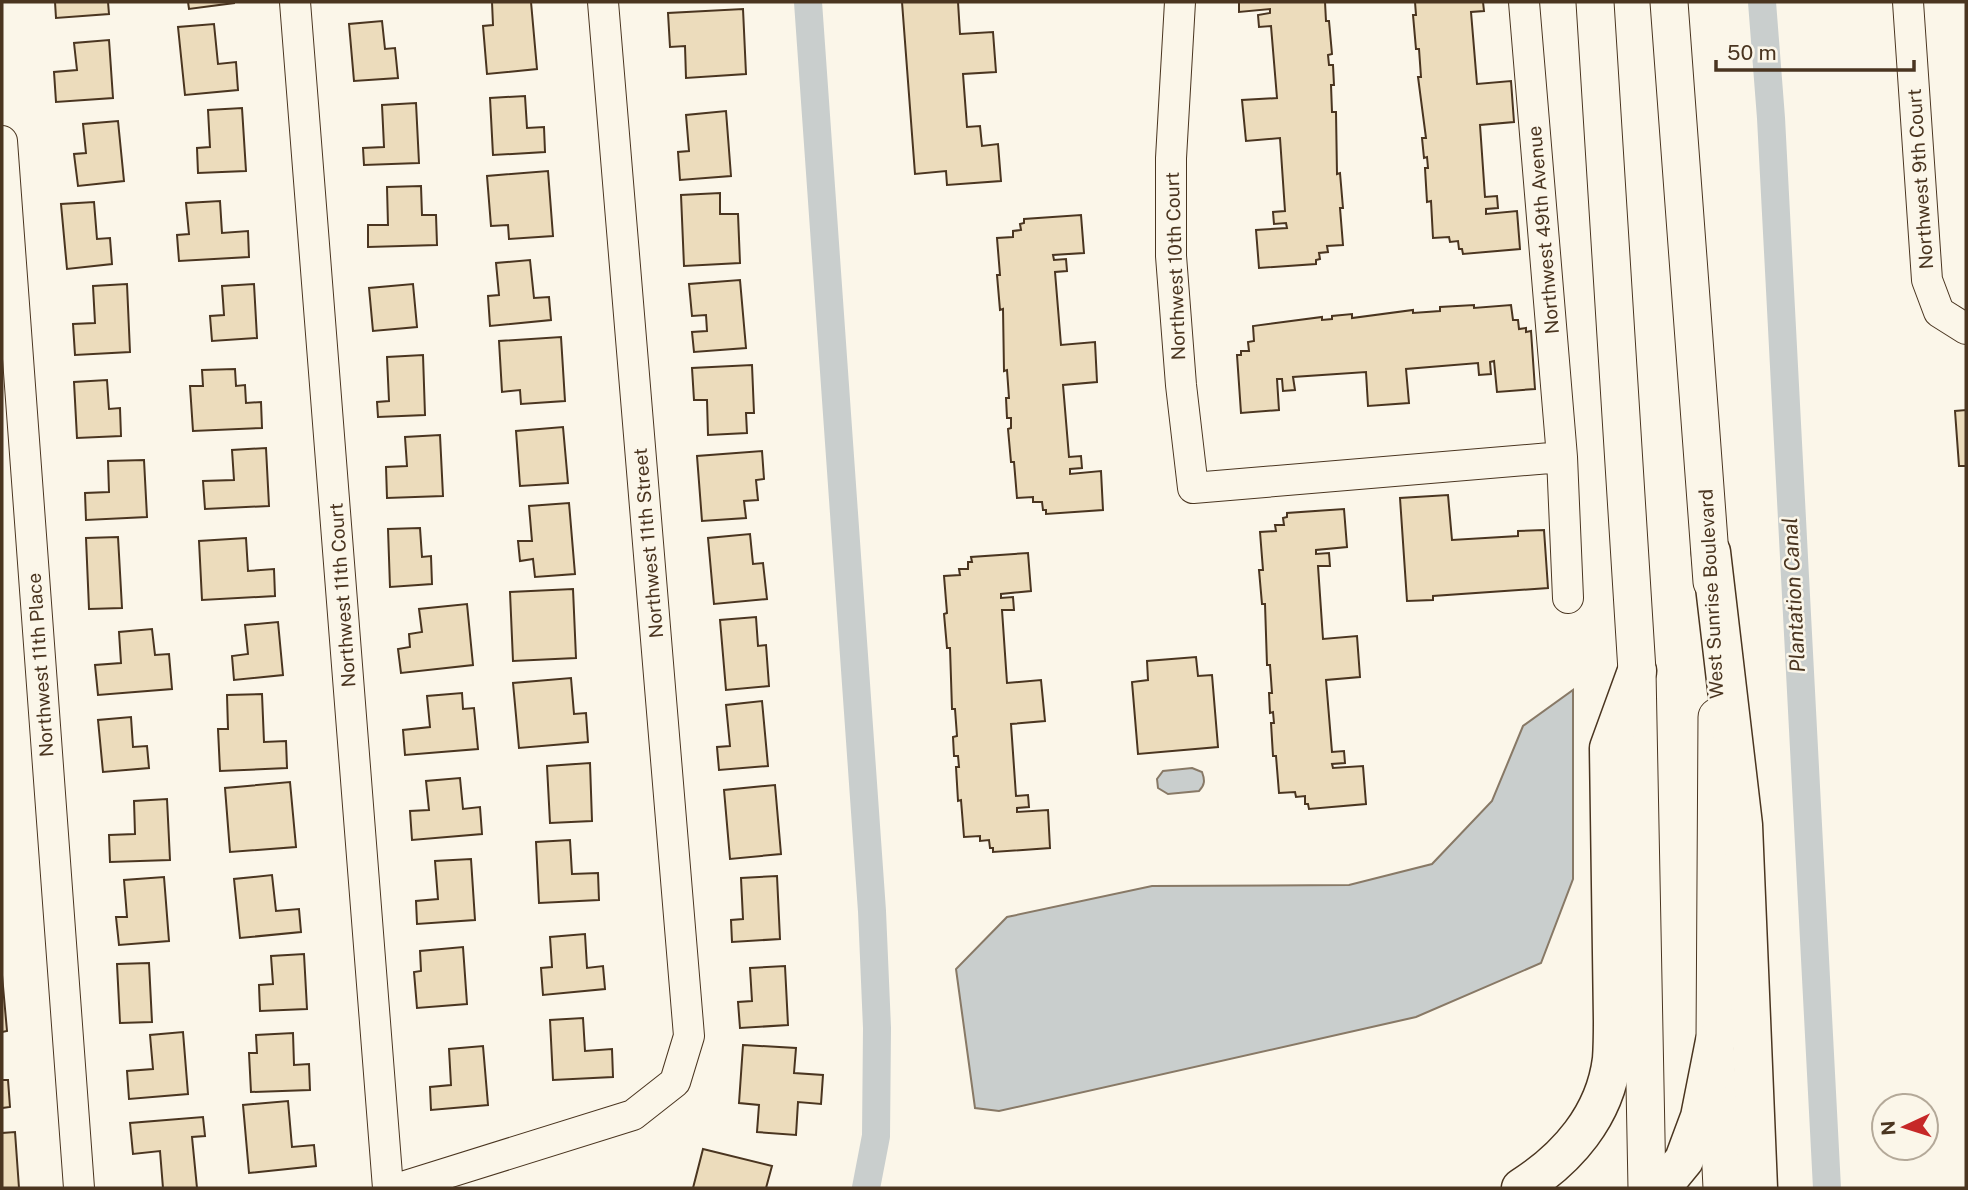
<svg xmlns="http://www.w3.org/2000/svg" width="1968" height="1190" font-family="'Public Sans',sans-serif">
  <rect width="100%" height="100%" fill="#fbf6e9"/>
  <path fill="#c9cecd" stroke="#887966" stroke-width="2" d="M 1573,690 L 1573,879 L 1541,963 L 1416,1017 L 999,1111 L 975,1108 L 956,969 L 1007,917 L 1152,886 L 1349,885 L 1432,864 L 1492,801 L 1523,726 Z
    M 1192,768 L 1202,772 C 1205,780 1205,785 1199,791 L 1168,794 L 1158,788 L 1157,779 L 1163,771 Z"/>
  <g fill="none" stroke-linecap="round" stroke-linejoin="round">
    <path stroke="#c9cecd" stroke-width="28" d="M 808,2 L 872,911 L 877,1028 L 876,1136 L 866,1188
      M 1762,2 L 1771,118 L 1827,1188"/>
  </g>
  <path fill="#ecdcbc" stroke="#4a3520" stroke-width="2" d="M 55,2 L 108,2 L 109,14 L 56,18 Z
    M 188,2 L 234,2 L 234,3 L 189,9 Z
    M 492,2 L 531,2 L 537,69 L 487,74 L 483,26 L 493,25 Z
    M 902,2 L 958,2 L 960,34 L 993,32 L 996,72 L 963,74 L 967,127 L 980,126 L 982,146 L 998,144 L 1001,181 L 947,185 L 946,171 L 915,174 Z
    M 1239,2 L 1325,2 L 1326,21 L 1329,21 L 1332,54 L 1328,55 L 1329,65 L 1333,65 L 1334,85 L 1331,85 L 1332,112 L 1336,112 L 1337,174 L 1340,173 L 1343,208 L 1340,208 L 1343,245 L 1327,246 L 1328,252 L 1319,253 L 1320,259 L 1316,260 L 1316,264 L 1259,268 L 1256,230 L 1287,228 L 1286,223 L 1274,224 L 1273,212 L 1285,211 L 1280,138 L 1246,141 L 1242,100 L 1277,98 L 1271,26 L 1259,27 L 1258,15 L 1270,13 L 1270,9 L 1239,12 Z
    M 1415,2 L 1483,2 L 1484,11 L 1471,12 L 1477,84 L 1511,81 L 1514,122 L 1480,125 L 1485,197 L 1497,196 L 1498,208 L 1486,209 L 1486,214 L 1517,211 L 1520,249 L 1463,254 L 1462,249 L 1459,249 L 1458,241 L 1450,242 L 1449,237 L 1433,238 L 1431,201 L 1427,202 L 1425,168 L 1428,168 L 1427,157 L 1424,158 L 1422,138 L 1426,138 L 1418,77 L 1421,77 L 1419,49 L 1416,49 L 1413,15 L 1416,15 Z
    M 743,9 L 746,74 L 686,78 L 685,46 L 670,47 L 668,13 Z
    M 382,21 L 385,49 L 395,48 L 398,78 L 354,81 L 349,24 Z
    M 214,24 L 218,64 L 236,62 L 238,90 L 185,95 L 178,27 Z
    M 109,40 L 113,98 L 56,102 L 54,72 L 77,70 L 74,43 Z
    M 525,96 L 527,128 L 544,127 L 545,152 L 493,155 L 490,98 Z
    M 416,103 L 419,163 L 364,165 L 363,148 L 384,147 L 382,105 Z
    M 242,108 L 246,171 L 198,173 L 197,148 L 210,147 L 208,110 Z
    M 726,111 L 731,176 L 680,180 L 678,152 L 689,151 L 686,115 Z
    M 118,121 L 124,181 L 78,186 L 74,154 L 86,153 L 83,124 Z
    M 548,171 L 553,236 L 509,239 L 508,225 L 491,226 L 487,176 Z
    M 421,186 L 422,215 L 436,215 L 437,245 L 368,247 L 368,225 L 388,225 L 387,187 Z
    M 720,193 L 720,214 L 738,214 L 740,263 L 684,266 L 681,195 Z
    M 220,201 L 222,233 L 248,231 L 249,257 L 179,261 L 177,235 L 189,234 L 186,203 Z
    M 94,202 L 97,239 L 110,238 L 112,264 L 67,269 L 61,204 Z
    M 1081,215 L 1084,253 L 1053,255 L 1054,260 L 1066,259 L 1067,271 L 1055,272 L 1061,345 L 1095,342 L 1097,382 L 1063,385 L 1069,457 L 1081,456 L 1082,468 L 1070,469 L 1070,474 L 1101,471 L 1103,510 L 1046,514 L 1046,510 L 1043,510 L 1042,502 L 1033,502 L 1033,497 L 1017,498 L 1014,462 L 1011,462 L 1008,429 L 1011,428 L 1011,418 L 1007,418 L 1006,398 L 1009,398 L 1007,370 L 1004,371 L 1003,309 L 1000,310 L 997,275 L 1000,275 L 997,238 L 1013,237 L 1013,231 L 1021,230 L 1020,224 L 1024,223 L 1024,219 Z
    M 530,260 L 534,298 L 549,297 L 551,320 L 490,326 L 488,296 L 499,295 L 496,263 Z
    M 740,280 L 746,348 L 694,352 L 692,332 L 707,331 L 706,315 L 692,316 L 689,284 Z
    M 127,284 L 130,352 L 75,355 L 73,324 L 95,323 L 93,286 Z
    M 254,284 L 257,338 L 212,341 L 210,316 L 224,315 L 222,286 Z
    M 413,284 L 417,327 L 373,331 L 369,288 Z
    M 1474,305 L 1474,308 L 1511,305 L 1513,320 L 1518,320 L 1519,329 L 1526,328 L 1526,332 L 1531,331 L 1535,389 L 1497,392 L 1494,361 L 1490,362 L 1491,374 L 1479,375 L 1478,363 L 1406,369 L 1409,403 L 1368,406 L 1366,372 L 1293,377 L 1295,390 L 1283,391 L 1282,379 L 1277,379 L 1279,410 L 1241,413 L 1237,355 L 1241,355 L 1241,351 L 1249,351 L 1248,342 L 1254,341 L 1253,326 L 1322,317 L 1322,320 L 1332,319 L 1332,316 L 1352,314 L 1352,318 L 1413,310 L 1413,313 L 1440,311 L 1440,307 Z
    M 561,337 L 565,401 L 521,404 L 520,390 L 502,392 L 499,341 Z
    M 423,355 L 425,415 L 378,417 L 377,402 L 389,401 L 387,357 Z
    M 752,365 L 754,413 L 746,413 L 747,433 L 708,435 L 707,400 L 694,400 L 692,368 Z
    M 235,369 L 236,386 L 245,385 L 246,403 L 261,402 L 262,428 L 193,431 L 190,386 L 203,386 L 202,370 Z
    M 107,380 L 109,409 L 120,408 L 121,436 L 77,438 L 74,382 Z
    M 1966,410 L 1966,466 L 1959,466 L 1955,411 Z
    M 563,427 L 568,483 L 520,486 L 516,431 Z
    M 440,435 L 443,496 L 387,498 L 386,467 L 407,466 L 405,437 Z
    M 266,448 L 269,506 L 205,509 L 203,481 L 234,480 L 232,450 Z
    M 762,451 L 764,479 L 756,480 L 758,500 L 744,501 L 746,518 L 702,521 L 697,456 Z
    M 144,460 L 147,517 L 86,520 L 85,493 L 109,492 L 108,461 Z
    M 1448,495 L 1452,540 L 1518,536 L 1518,531 L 1544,530 L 1548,588 L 1433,596 L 1433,600 L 1407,601 L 1400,498 Z
    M 569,503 L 575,574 L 535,577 L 533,559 L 520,561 L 518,541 L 532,541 L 529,506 Z
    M 1344,509 L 1347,547 L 1316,550 L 1316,554 L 1329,553 L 1330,566 L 1318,566 L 1323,639 L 1357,636 L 1360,677 L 1326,680 L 1332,752 L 1344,751 L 1345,763 L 1332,764 L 1333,768 L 1363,766 L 1366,804 L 1309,809 L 1308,804 L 1305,804 L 1305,796 L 1296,797 L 1295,792 L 1279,793 L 1276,756 L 1273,756 L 1271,723 L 1274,723 L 1273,712 L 1270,713 L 1269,693 L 1272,693 L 1270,665 L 1267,665 L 1265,604 L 1262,604 L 1259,570 L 1263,570 L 1260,532 L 1276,531 L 1275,525 L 1284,525 L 1283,518 L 1287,517 L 1287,513 Z
    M 420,528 L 422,557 L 431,556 L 432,584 L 390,587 L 388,529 Z
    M 750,534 L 753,564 L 763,563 L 767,599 L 714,604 L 708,538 Z
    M 118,537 L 122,608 L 89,609 L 86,538 Z
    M 246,538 L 248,571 L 274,569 L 275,596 L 202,600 L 199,541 Z
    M 1028,553 L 1031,591 L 1001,594 L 1001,598 L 1013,597 L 1014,610 L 1002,610 L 1007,683 L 1041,680 L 1045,721 L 1011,724 L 1016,796 L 1028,795 L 1029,807 L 1017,808 L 1017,812 L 1048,810 L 1050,848 L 993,852 L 993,848 L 990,848 L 989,840 L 980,841 L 980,836 L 964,837 L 961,800 L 958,801 L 956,767 L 959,767 L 958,756 L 954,756 L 953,737 L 957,736 L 955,709 L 952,709 L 950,648 L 947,648 L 944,614 L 947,613 L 944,576 L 960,575 L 959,569 L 968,569 L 968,562 L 972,562 L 971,557 Z
    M 573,589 L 576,658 L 513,661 L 510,592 Z
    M 467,604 L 473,665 L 401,673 L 398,649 L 410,647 L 409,634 L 422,632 L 419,609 Z
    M 756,617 L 758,646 L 766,645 L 769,686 L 726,690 L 720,620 Z
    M 278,622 L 283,675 L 234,680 L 232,656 L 248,654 L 245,625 Z
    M 152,629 L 155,655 L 169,654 L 172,689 L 98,695 L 95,665 L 121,663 L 119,632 Z
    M 1196,657 L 1198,676 L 1212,675 L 1218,747 L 1138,754 L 1132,682 L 1148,680 L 1147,661 Z
    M 571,678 L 574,714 L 586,713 L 588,742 L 519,748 L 513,683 Z
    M 462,693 L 463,709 L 474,708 L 478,749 L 405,755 L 403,730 L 430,727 L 427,696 Z
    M 262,694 L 264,742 L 286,741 L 287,768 L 220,771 L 218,729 L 228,729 L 227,695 Z
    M 762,701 L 768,766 L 719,770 L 717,747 L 730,746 L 726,705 Z
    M 131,717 L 133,747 L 147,746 L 149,768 L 103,772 L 98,720 Z
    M 590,763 L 592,821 L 550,823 L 547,766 Z
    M 460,778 L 463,809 L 480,807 L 482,834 L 412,840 L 410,811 L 429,810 L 426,781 Z
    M 290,782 L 296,847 L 230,852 L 225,788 Z
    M 775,785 L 781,854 L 730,859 L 724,790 Z
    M 167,799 L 170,860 L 110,862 L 109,835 L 135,834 L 134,801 Z
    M 570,840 L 572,874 L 598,873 L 599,900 L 539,903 L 536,842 Z
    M 471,859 L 475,920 L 417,924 L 416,901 L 438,899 L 435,861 Z
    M 272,875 L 276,911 L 299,909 L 301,932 L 240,938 L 234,879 Z
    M 777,876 L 780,939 L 732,942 L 731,920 L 743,919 L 741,878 Z
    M 164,877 L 169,941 L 119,945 L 116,917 L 127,917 L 124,880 Z
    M 585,934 L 587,968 L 603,966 L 605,989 L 543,995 L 541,968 L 552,967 L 550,937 Z
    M 463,947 L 467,1004 L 417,1008 L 414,972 L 421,971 L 420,951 Z
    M 304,954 L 307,1009 L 260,1011 L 259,985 L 273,984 L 271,956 Z
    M 149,963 L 152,1022 L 120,1023 L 117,964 Z
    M 785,966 L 788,1025 L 740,1028 L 738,1002 L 752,1001 L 750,968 Z
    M 2,975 L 7,1031 L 2,1032 Z
    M 583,1018 L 585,1051 L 612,1049 L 613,1077 L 553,1080 L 550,1020 Z
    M 183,1032 L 188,1094 L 129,1099 L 127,1071 L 153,1069 L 150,1035 Z
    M 293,1033 L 294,1065 L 309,1064 L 310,1090 L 251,1092 L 249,1053 L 257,1053 L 256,1035 Z
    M 743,1045 L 796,1048 L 794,1073 L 823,1075 L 821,1104 L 798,1102 L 796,1135 L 757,1132 L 759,1105 L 739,1103 Z
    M 483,1046 L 488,1105 L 431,1110 L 430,1087 L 451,1085 L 449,1049 Z
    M 2,1080 L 8,1080 L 10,1107 L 2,1108 Z
    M 288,1101 L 292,1147 L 314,1145 L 316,1166 L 249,1173 L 243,1105 Z
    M 203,1117 L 205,1136 L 192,1137 L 197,1188 L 163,1188 L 160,1151 L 133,1154 L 130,1123 Z
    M 15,1132 L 19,1188 L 2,1188 L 2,1133 Z
    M 703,1149 L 772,1166 L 766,1188 L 693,1188 Z"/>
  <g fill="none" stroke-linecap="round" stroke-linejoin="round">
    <defs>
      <path id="minor" d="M 295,2 L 388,1188
        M 1180,2 L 1171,158 L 1171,256 L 1181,385 L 1193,488 L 1562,457
        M 1524,2 L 1562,457 L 1568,598
        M 1908,2 L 1927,280 L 1939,312 L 1966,329
        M 2,141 L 79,1188
        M 399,1188 L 633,1115 L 675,1082 L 689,1036 L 603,2"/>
      <path id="major" d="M 1595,2 L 1637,671 L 1647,1188
        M 1669,2 L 1712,582
        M 1717,717 L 1715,1041 L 1722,1188"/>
      <path id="highway" d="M 1711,552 L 1743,825 L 1758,1188
        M 1521,1188 C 1567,1159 1605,1116 1612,1059 C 1613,1046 1613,1033 1613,1021 L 1609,748 L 1637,671
        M 1661,1188 L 1684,1160 L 1700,1117 L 1715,1041"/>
    </defs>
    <use href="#minor" stroke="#4a3520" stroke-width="32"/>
    <use href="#major" stroke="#4a3520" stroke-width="39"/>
    <use href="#highway" stroke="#4a3520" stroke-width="41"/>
    <use href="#minor" stroke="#fbf6e9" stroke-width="30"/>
    <use href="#major" stroke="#fbf6e9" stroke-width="37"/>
    <use href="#highway" stroke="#fbf6e9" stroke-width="38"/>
  </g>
  <g text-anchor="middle" stroke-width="5" stroke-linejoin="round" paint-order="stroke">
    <g font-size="19" fill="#4a3520" stroke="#fbf6e9">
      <text transform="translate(1920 179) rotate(-94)" y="7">Northwest 9th Court</text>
      <text transform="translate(1543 230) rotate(-95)" y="7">Northwest 49th Avenue</text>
      <text transform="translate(1175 266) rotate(-92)" y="7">Northwest 10th Court</text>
      <text transform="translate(648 543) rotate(-95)" y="7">Northwest 11th Street</text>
      <text transform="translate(1711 594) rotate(-93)" y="7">West Sunrise Boulevard</text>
      <text transform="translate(342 595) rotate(-94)" y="7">Northwest 11th Court</text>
      <text transform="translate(40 665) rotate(-94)" y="7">Northwest 11th Place</text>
    </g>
    <g font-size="21" font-style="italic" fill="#4a3520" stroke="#fbf6e9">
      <text transform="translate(1794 595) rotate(-93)" y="7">Plantation Canal</text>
    </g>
  </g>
  <rect width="1968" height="1190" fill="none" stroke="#4a3520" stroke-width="7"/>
  <g transform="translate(1905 1127) rotate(266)"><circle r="33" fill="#fbf6e9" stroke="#b4a999" stroke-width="2"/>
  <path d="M0-5L12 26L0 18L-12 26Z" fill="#c62828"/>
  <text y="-10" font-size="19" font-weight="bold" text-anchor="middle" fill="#4a3520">N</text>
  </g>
  <path d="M1716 60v10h198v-10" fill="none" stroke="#4a3520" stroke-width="3.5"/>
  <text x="1727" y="60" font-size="21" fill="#4a3520" stroke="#fbf6e9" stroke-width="5" paint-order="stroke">50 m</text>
</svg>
